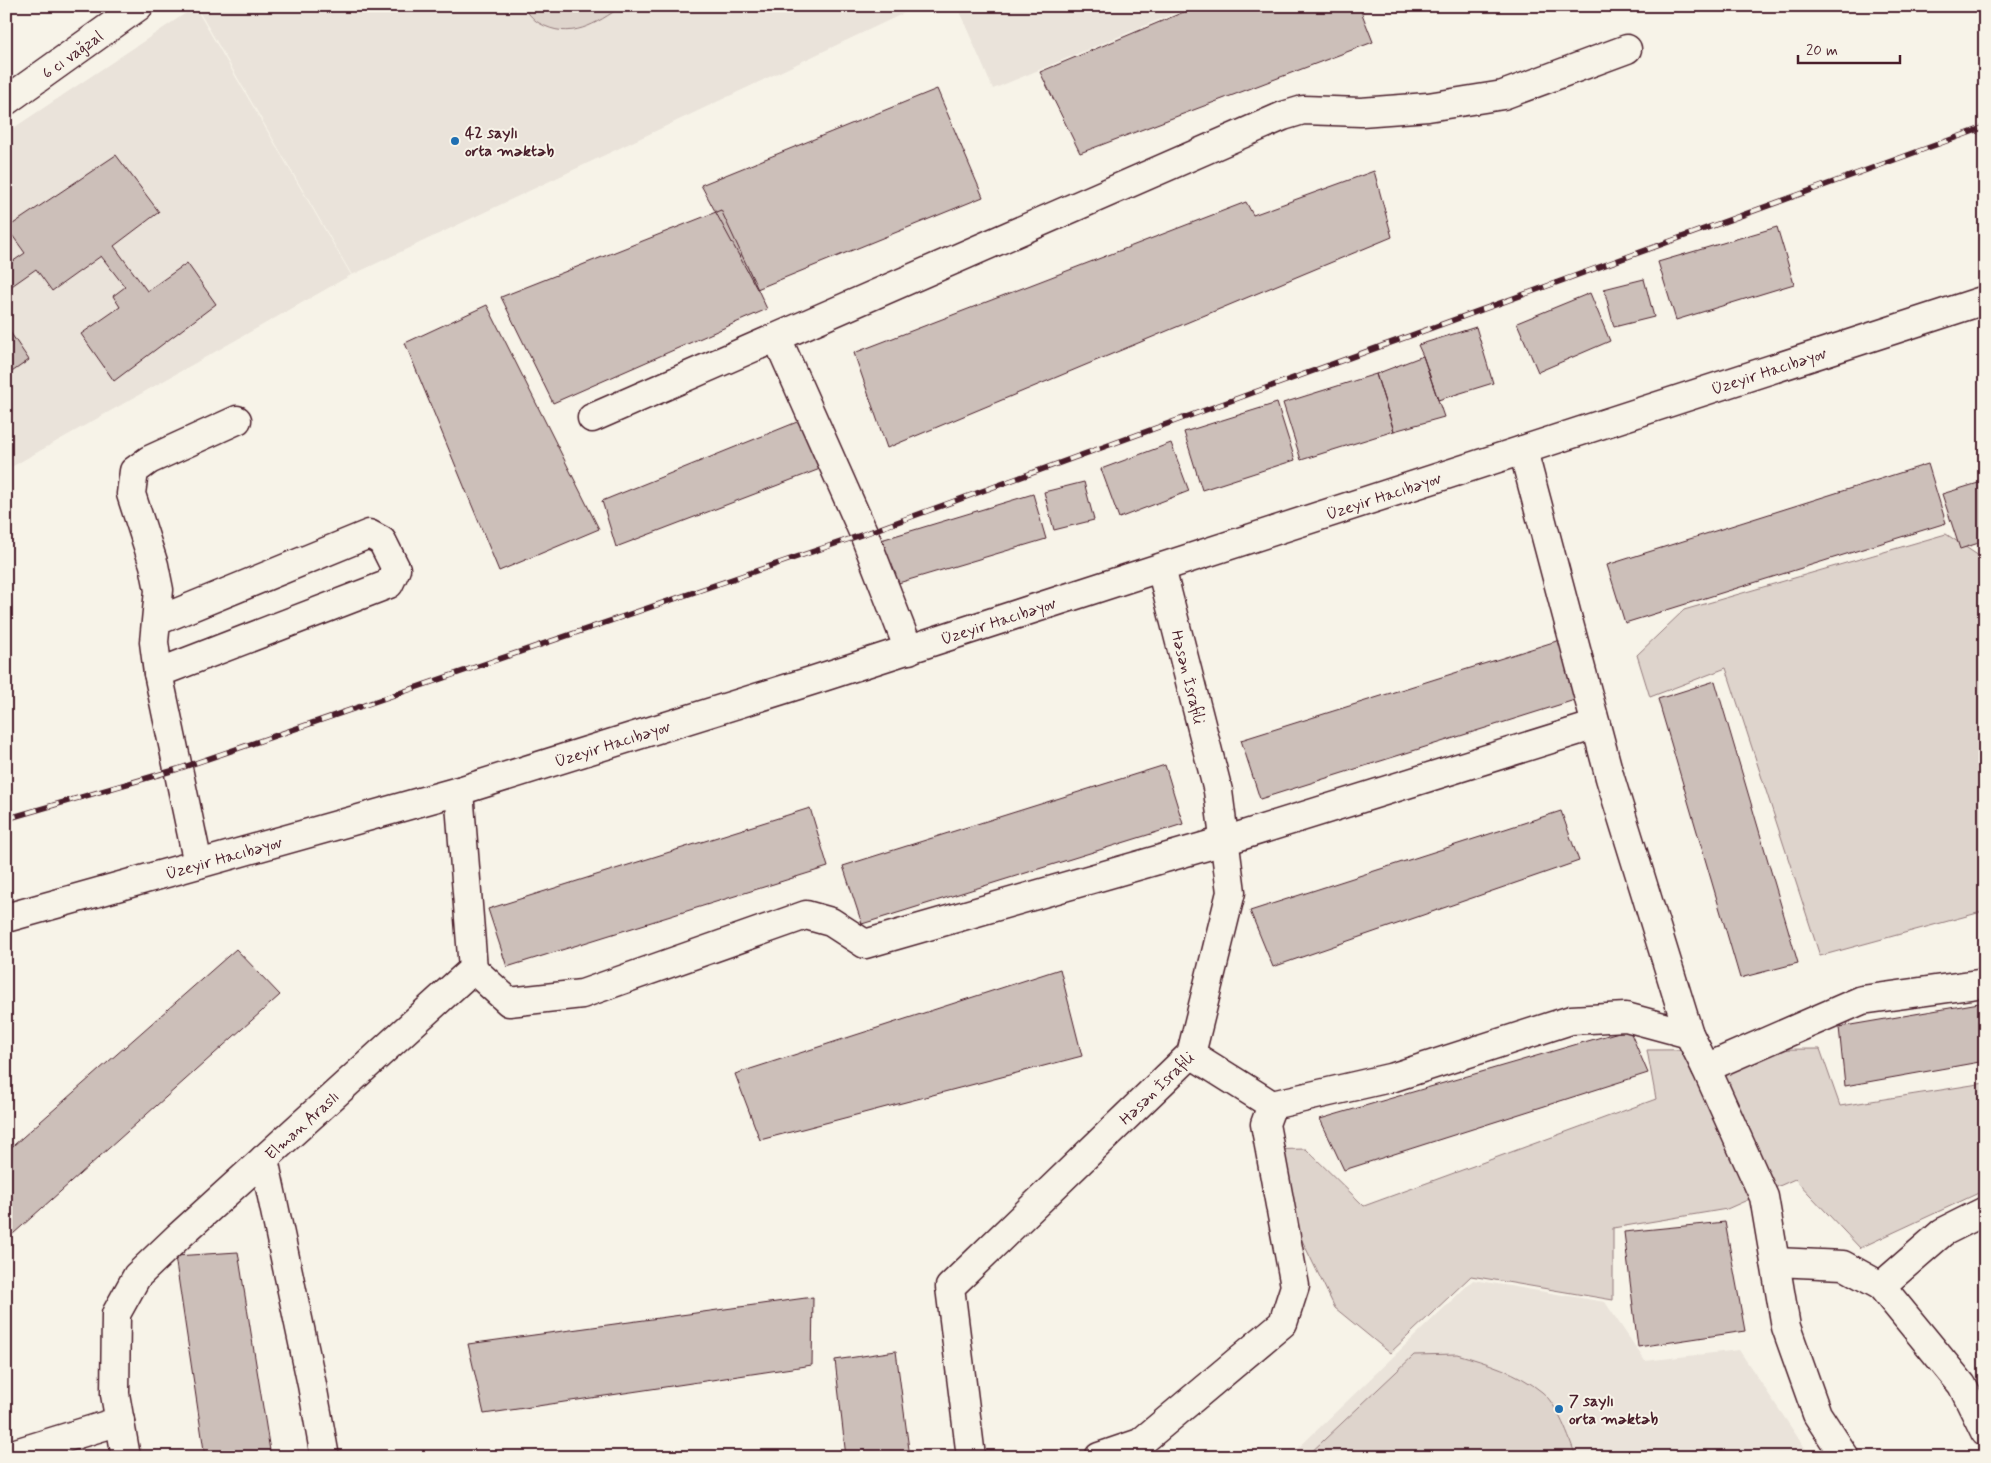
<svg xmlns="http://www.w3.org/2000/svg" width="1991" height="1463" font-family="Mynerve,sans-serif">
  <rect width="100%" height="100%" fill="#f7f3e8"/>
  <filter id="ink" filterUnits="userSpaceOnUse"><feTurbulence type="fractalNoise" baseFrequency=".02" numOctaves="2"/><feDisplacementMap in="SourceGraphic" scale="10" xChannelSelector="R" yChannelSelector="G"/><feConvolveMatrix kernelMatrix="1 2 1 2 8 2 1 2 1" color-interpolation-filters="sRGB"/></filter>
  <g filter="url(#ink)">
    <path fill="#eae3da" d="M 196,6 L 919,6 L 352,275 Z
      M 957,6 L 1192,6 L 993,89 Z
      M 195,7 L 351,275 L 6,470 L 6,133 Z
      M 1473,1280 L 1605,1302 L 1645,1361 L 1739,1350 L 1811,1457 L 1289,1457 Z"/>
    <path fill="#ded4cc" stroke="#947a7c" d="M 522,6 L 622,6 C 596,24 570,41 539,23 C 533,20 527,11 522,6 Z
      M 1946,534 L 1979,556 L 1985,554 L 1985,911 L 1820,956 L 1726,668 L 1650,697 L 1637,655 L 1684,610 Z
      M 1820,1049 L 1840,1106 L 1985,1083 L 1985,1190 L 1860,1248 L 1795,1179 L 1727,1209 L 1613,1228 L 1613,1300 L 1471,1276 L 1390,1353 L 1335,1308 L 1258,1150 L 1306,1149 L 1364,1206 L 1656,1099 L 1647,1050 Z
      M 1457,1354 C 1487,1363 1518,1372 1542,1392 C 1557,1404 1570,1439 1576,1457 L 1306,1457 L 1414,1355 Z"/>
    <path fill="#ccbfb9" stroke="#4a1f2b" d="M 1198,6 L 1359,6 L 1373,42 L 1080,153 L 1040,72 Z
      M 937,89 L 983,197 L 757,289 L 701,185 Z
      M 116,155 L 159,212 L 114,246 L 147,291 L 187,263 L 216,304 L 114,381 L 81,334 L 120,307 L 113,296 L 125,287 L 101,256 L 52,291 L 36,269 L 6,290 L 6,266 L 25,253 L 7,228 Z
      M 1374,171 L 1392,237 L 887,448 L 854,353 L 1246,202 L 1253,215 Z
      M 721,210 L 767,309 L 553,403 L 501,297 Z
      M 1777,227 L 1794,284 L 1676,320 L 1658,262 Z
      M 1644,279 L 1654,317 L 1614,327 L 1604,289 Z
      M 1590,293 L 1610,341 L 1538,372 L 1517,323 Z
      M 487,305 L 599,529 L 499,571 L 405,343 Z
      M 6,326 L 29,360 L 6,376 Z
      M 1476,327 L 1493,383 L 1438,400 L 1423,356 L 1418,345 Z
      M 1423,356 L 1444,417 L 1394,431 L 1376,374 Z
      M 1376,374 L 1394,431 L 1301,460 L 1283,403 Z
      M 1277,403 L 1295,460 L 1202,490 L 1184,432 Z
      M 802,420 L 820,469 L 616,547 L 602,501 Z
      M 1171,443 L 1189,491 L 1119,518 L 1101,469 Z
      M 1928,464 L 1946,523 L 1625,623 L 1607,565 Z
      M 1985,481 L 1985,541 L 1960,549 L 1942,494 Z
      M 1084,482 L 1094,520 L 1054,530 L 1044,492 Z
      M 1033,494 L 1046,539 L 895,584 L 881,540 Z
      M 1563,639 L 1581,698 L 1260,799 L 1241,740 Z
      M 1715,681 L 1798,963 L 1740,978 L 1658,699 Z
      M 1165,765 L 1183,824 L 862,924 L 843,866 Z
      M 810,808 L 828,867 L 507,967 L 488,909 Z
      M 1561,811 L 1579,861 L 1273,967 L 1250,911 Z
      M 236,949 L 280,995 L 13,1234 L 6,1225 L 6,1152 Z
      M 1060,969 L 1082,1056 L 760,1140 L 735,1074 Z
      M 1985,1002 L 1985,1061 L 1845,1086 L 1839,1027 Z
      M 1629,1029 L 1648,1073 L 1344,1170 L 1320,1119 Z
      M 1725,1222 L 1745,1331 L 1638,1347 L 1624,1232 Z
      M 238,1252 L 271,1457 L 205,1457 L 175,1256 Z
      M 813,1297 L 812,1365 L 484,1414 L 468,1344 Z
      M 896,1351 L 910,1457 L 846,1457 L 835,1360 Z"/>
    <g fill="none" stroke-linecap="round" stroke-linejoin="round">
      <defs>
        <g id="minor">
          <path id="s1" d="M 6,101 L 139,6"/>
          <path d="M 777,338 L 864,534 L 909,650"/>
          <path d="M 592,418 L 1283,116 L 1303,110 L 1361,112 L 1428,107 L 1503,95 L 1627,49"/>
          <path d="M 1523,450 L 1610,778 L 1689,1034 L 1706,1068 L 1764,1197 L 1786,1327 L 1817,1414 L 1845,1457"/>
          <path d="M 157,621 L 369,534 L 382,541 L 396,569 L 389,584 L 158,673"/>
          <path d="M 198,864 L 158,673 L 154,642 L 159,590 L 154,565 L 131,494 L 134,471 L 149,460 L 237,420"/>
          <path d="M 473,969 L 509,1002 L 582,994 L 806,915 L 831,922 L 865,944 L 1224,841 L 1596,725"/>
          <path d="M 1191,1054 L 1272,1105 L 1394,1077 L 1571,1020 L 1626,1017 L 1689,1034"/>
          <path d="M 1706,1068 L 1862,1000 L 1985,983"/>
          <path d="M 264,1159 L 312,1385 L 325,1457"/>
          <path d="M 1775,1262 L 1843,1265 L 1881,1286 L 1962,1385 L 1985,1432"/>
          <path d="M 1881,1286 L 1943,1232 L 1985,1211"/>
          <path d="M 6,1456 L 120,1421"/>
          <path id="s2" d="M 126,1457 L 115,1394 L 116,1314 L 137,1276 L 179,1236 L 473,969 L 459,791"/>
          <path id="s3" d="M 971,1457 L 950,1287 L 1191,1054 L 1231,892 L 1218,791 L 1161,568"/>
          <path d="M 1099,1457 L 1140,1443 L 1283,1323 L 1295,1286 L 1265,1124 L 1272,1105"/>
        </g>
        <g id="major">
          <path id="s4" d="M 6,918 L 459,791 L 814,680 L 1985,300"/>
        </g>
      </defs>
      <use href="#minor" stroke="#4a1f2b" stroke-width="31"/>
      <use href="#major" stroke="#4a1f2b" stroke-width="31"/>
      <use href="#minor" stroke="#f7f3e8" stroke-width="28"/>
      <use href="#major" stroke="#f7f3e8" stroke-width="28"/>
      <defs>
        <path id="rail" d="M 6,819 L 178,769 L 864,534 L 1985,127"/>
      </defs>
      <use href="#rail" stroke="#4a1f2b" stroke-width="5.5"/>
      <use href="#rail" stroke="#f7f3e8" stroke-width="4" stroke-dasharray="11" stroke-linecap="butt"/>
    </g>
  </g>
  <g fill="#1f6fb2" stroke="#f7f3e8" stroke-width="2">
    <circle cx="455" cy="141" r="5"/>
    <circle cx="1559" cy="1409" r="5"/>
  </g>
  <g text-anchor="middle" stroke-width="4" stroke-linejoin="round" paint-order="stroke">
    <g font-size="16" fill="#4a1f2b" stroke="#f7f3e8">
      <text dy="6" stroke="none"><textPath href="#s1" startOffset="81">6 cı vağzal</textPath></text>
      <text dy="6" stroke="none"><textPath href="#s4" startOffset="1846">Üzeyir Hacıbəyov</textPath></text>
      <text dy="6" stroke="none"><textPath href="#s4" startOffset="1441">Üzeyir Hacıbəyov</textPath></text>
      <text dy="6" stroke="none"><textPath href="#s4" startOffset="1036">Üzeyir Hacıbəyov</textPath></text>
      <text transform="translate(1189 677) rotate(76)" y="6">Həsən İsrafili</text>
      <text dy="6" stroke="none"><textPath href="#s4" startOffset="631">Üzeyir Hacıbəyov</textPath></text>
      <text dy="6" stroke="none"><textPath href="#s4" startOffset="226">Üzeyir Hacıbəyov</textPath></text>
      <text dy="6" stroke="none"><textPath href="#s3" startOffset="458">Həsən İsrafili</textPath></text>
      <text dy="6" stroke="none"><textPath href="#s2" startOffset="411">Elman Araslı</textPath></text>
    </g>
    <g font-size="16" font-weight="bold" fill="#4a1f2b" stroke="#f7f3e8" text-anchor="start">
      <text x="465" y="138">42 saylı<tspan x="465" dy="18">orta məktəb</tspan></text>
      <text x="1569" y="1406">7 saylı<tspan x="1569" dy="18">orta məktəb</tspan></text>
    </g>
  </g>
  <rect width="1991" height="1463" fill="none" stroke="#f7f3e8" stroke-width="25"/>
  <rect x="12" y="12" width="1966" height="1438" fill="none" stroke="#4a1f2b" stroke-width="2" filter="url(#ink)"/>
  <path d="M1798 55v8h102v-8" fill="none" stroke="#4a1f2b" stroke-width="2.5"/>
  <text x="1806" y="55" font-size="15" fill="#4a1f2b" stroke="#f7f3e8" stroke-width="4" paint-order="stroke">20 m</text>
</svg>
